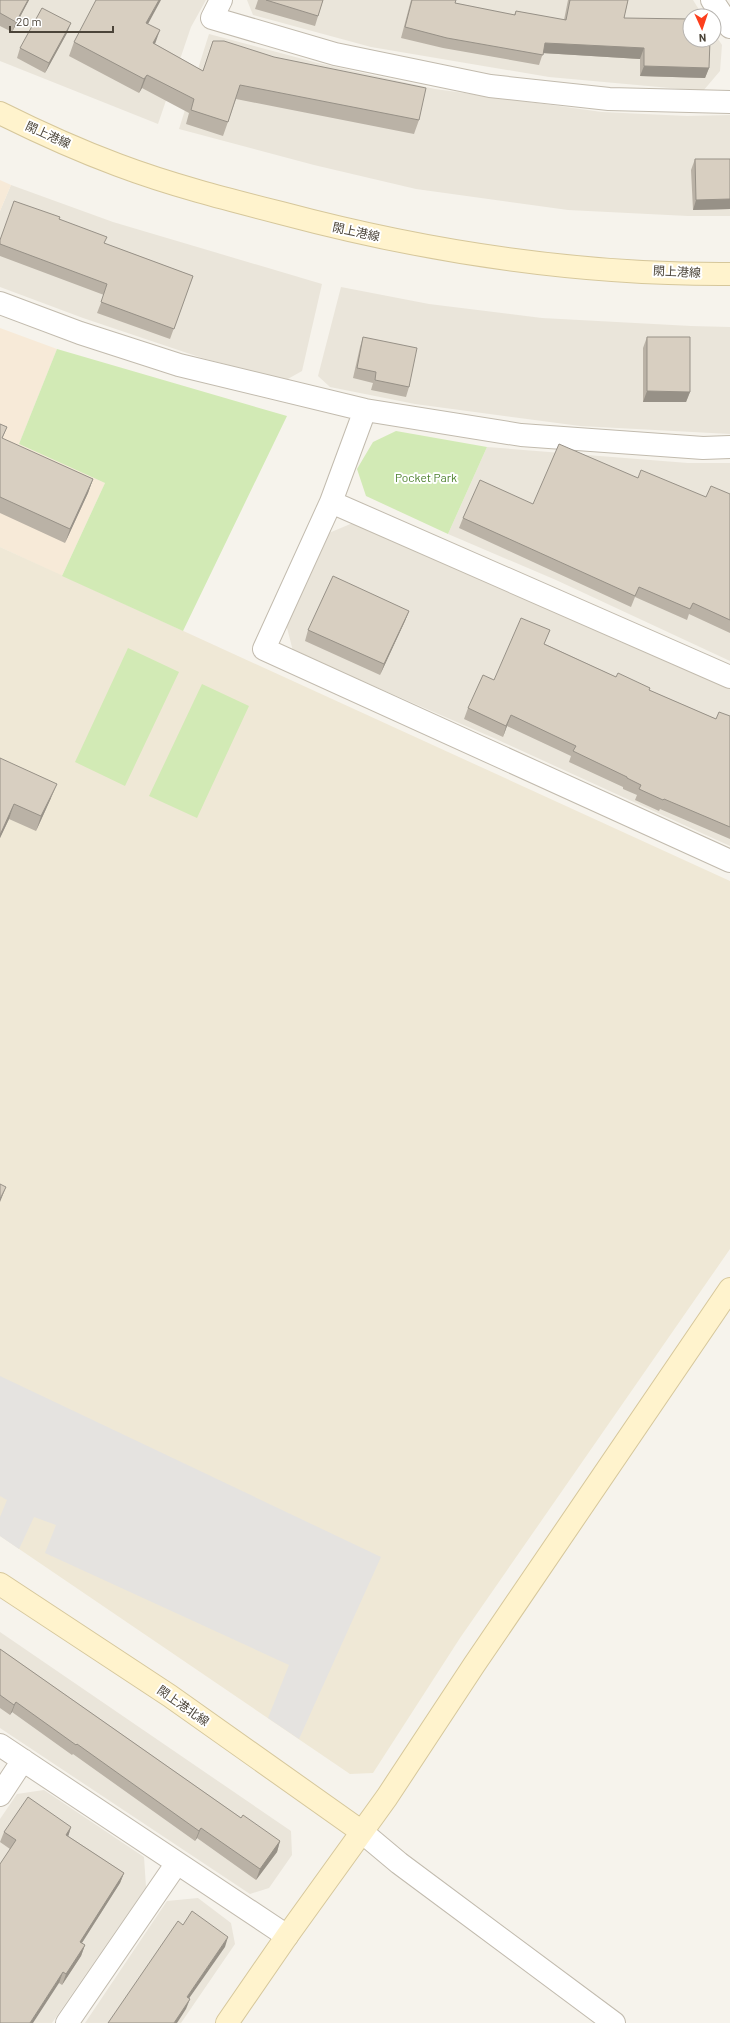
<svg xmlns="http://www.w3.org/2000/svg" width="730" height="2023" font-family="Barlow,'Noto Sans JP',sans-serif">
  <rect width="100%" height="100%" fill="#f6f3ec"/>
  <path fill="#eae5da" d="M 0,0 L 206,0 L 191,27 L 158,124 L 0,61 Z
    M 247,0 L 693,0 L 703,16 L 690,16 L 690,40 L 714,40 L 714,33 L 722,45 L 720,71 L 703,91 L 549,77 L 371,47 L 253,15 Z
    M 209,34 L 318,63 L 435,89 L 602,112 L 687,116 L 730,115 L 730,216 L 688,216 L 568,210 L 416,189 L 314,165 L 179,129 Z
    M 11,185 L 113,222 L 322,284 L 302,371 L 286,380 L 202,358 L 83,318 L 0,287 L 0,211 Z
    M 341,287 L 429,304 L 542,318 L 691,326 L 730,327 L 730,434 L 580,426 L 415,404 L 330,387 L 318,376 Z
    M 487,447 L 688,463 L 730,463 L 730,661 L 556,580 L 448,534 Z
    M 355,522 L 730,689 L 730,846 L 496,739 L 293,651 L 286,624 L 329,533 Z
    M 0,1632 L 291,1831 L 292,1855 L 269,1888 L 250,1894 L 0,1728 Z
    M 44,1790 L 144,1857 L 146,1887 L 52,2023 L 0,2023 L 0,1819 L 17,1794 Z
    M 198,1898 L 231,1923 L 235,1944 L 181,2023 L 85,2023 L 167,1901 Z"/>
  <path fill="#f7ead8" d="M 0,180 L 11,185 L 0,211 Z
    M 0,328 L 57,349 L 19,444 L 105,483 L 62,576 L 0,547 Z"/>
  <path fill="#efe8d6" d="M 0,547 L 730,881 L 730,1249 L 460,1638 L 373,1773 L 350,1774 L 0,1536 Z"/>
  <path fill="#d2eab5" d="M 57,349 L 287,416 L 183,631 L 62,576 L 105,483 L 19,444 Z
    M 396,431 L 487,447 L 448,534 L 366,496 L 357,469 L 373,442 Z
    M 128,648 L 179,672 L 125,786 L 75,762 Z
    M 202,684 L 249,706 L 197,818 L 149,796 Z"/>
  <path fill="#e5e3e0" d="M 0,1376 L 381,1557 L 299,1739 L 268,1718 L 289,1665 L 45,1553 L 56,1525 L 34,1517 L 19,1549 L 0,1536 L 0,1517 L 7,1500 L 0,1496 Z"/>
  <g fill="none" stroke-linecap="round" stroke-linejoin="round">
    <defs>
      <path id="street" d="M 221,0 L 212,18 L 335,54 L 490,86 L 609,99 L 730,102
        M 712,0 L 730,27
        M 0,303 L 80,333 L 179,365 L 365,410 L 521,435 L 703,448 L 730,447
        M 365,410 L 331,502 L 730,677
        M 331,502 L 264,649 L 730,861
        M 0,1745 L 287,1936
        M 0,1795 L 23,1760
        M 362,1832 L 399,1863 L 614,2023
        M 67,2023 L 177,1863"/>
      <path id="secondary" d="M 0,113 C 38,132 78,150 118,165 C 171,185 226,199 281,213 C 427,252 579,275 730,274
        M 0,1584 L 170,1696 L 362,1832
        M 227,2023 L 287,1936 L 387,1797 L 474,1665 L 730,1289"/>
    </defs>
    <use href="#street" stroke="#c2bbae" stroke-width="24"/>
    <use href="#secondary" stroke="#d6c79b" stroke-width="24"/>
    <use href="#street" stroke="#fff" stroke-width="22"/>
    <use href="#secondary" stroke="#fff3cd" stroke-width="22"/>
  </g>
  <path fill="#bab2a6" d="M 0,0 L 29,0 L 12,32 L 0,26 Z
    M 258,0 L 323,0 L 315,26 L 255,9 Z
    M 411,0 L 456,0 L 455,3 L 514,15 L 516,11 L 564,20 L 568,0 L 628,0 L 624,18 L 709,68 L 705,78 L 640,76 L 640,59 L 543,53 L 539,65 L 443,48 L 401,38 Z
    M 148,24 L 155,44 L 203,71 L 213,41 L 419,120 L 414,134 L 236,99 L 223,136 L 186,124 L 189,113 L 142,88 L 139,93 L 69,56 L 74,42 Z
    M 67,33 L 45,73 L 17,58 L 20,48 Z
    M 695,159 L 730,159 L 730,209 L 693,210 L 691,170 Z
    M 59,219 L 104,243 L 193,276 L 170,339 L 97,313 L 104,295 L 0,256 L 0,240 Z
    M 363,337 L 409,387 L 406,397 L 371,390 L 373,383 L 353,378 L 360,347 Z
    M 647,337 L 690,392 L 686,402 L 643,402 L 643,348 Z
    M 0,424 L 7,427 L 2,439 L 93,479 L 88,493 L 65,543 L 0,513 Z
    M 638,478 L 706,497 L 730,494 L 730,633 L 689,614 L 687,620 L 635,597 L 631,607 L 459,528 L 463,518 L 533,504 Z
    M 409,611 L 405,621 L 380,675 L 305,641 L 308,630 Z
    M 545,644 L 616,677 L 649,690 L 716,719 L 730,716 L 730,839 L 660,809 L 659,811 L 635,800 L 637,795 L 623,789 L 623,787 L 569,762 L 571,756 L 507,726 L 503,737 L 464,719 L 468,708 L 494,680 Z
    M 0,758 L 51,798 L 36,831 L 9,819 L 0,838 Z
    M 0,1649 L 241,1818 L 280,1841 L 277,1852 L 256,1880 L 197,1838 L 195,1841 L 73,1754 L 72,1755 L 12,1712 L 10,1715 L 0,1708 Z
    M 71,1827 L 68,1836 L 124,1873 L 120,1883 L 82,1943 L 85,1945 L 81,1956 L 62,1985 L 59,1983 L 10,1849 L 0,1842 L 4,1832 Z"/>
  <path fill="#979187" d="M 28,0 L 29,0 L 12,32 L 16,22 Z
    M 159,0 L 161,0 L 141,37 L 146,23 Z
    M 71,23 L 67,33 L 45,73 L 49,63 Z
    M 160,30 L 155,44 L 148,57 L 153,43 Z
    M 545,43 L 644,48 L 640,59 L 542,53 Z
    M 644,66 L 709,68 L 705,78 L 640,76 Z
    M 147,75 L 142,88 L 139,93 L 144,79 Z
    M 730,199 L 730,209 L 693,210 L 696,200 Z
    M 647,391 L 690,392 L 686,402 L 643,402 Z
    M 93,479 L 88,493 L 65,543 L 70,529 Z
    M 409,611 L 405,621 L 380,675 L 384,664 Z
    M 511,715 L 503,737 L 506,726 Z
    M 57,784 L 51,798 L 36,831 L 41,816 Z
    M 14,804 L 9,819 L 0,838 L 0,835 Z
    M 6,1187 L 0,1202 L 0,1199 Z
    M 16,1702 L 12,1712 L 10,1715 L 14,1705 Z
    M 71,1827 L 68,1837 L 66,1835 Z
    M 201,1828 L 197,1838 L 195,1841 L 199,1831 Z
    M 280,1841 L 277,1852 L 256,1880 L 260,1869 Z
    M 124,1873 L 120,1883 L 76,1952 L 80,1942 Z
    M 228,1937 L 225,1947 L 183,2007 L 187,1997 Z
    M 85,1945 L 81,1956 L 62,1985 L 66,1974 Z
    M 63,1972 L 59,1983 L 33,2023 L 30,2023 Z
    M 190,1999 L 186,2009 L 177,2023 L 174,2023 Z"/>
  <path fill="#d8cfc1" stroke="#979187" d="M 0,0 L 28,0 L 16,22 L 0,13 Z
    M 96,0 L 159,0 L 146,23 L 160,30 L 153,43 L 203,71 L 213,41 L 224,41 L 274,57 L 426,88 L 419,120 L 240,85 L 228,122 L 191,110 L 194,99 L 147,75 L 144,79 L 74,42 Z
    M 266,0 L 323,0 L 318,16 Z
    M 412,0 L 456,0 L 455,3 L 515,15 L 516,11 L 566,20 L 570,0 L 628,0 L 624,18 L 690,19 L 690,40 L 710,40 L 709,68 L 644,66 L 644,48 L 545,43 L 543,55 L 447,38 L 405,27 Z
    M 42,8 L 71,23 L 49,63 L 20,48 Z
    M 695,159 L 730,159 L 730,199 L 696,200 Z
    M 14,201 L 60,217 L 59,219 L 107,237 L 104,243 L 193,276 L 174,329 L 101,302 L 107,284 L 0,244 L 0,240 Z
    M 363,337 L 417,348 L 409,387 L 375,380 L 376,372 L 357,368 Z
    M 647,337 L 690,337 L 690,392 L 647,391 Z
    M 0,424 L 7,427 L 2,438 L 93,479 L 70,529 L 0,497 Z
    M 559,444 L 638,478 L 641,470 L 706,497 L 711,486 L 730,494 L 730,620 L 693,603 L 690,609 L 639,587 L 635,596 L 463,518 L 480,480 L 533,504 Z
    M 333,576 L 409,611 L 384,664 L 308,630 Z
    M 521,618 L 550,630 L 544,644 L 616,677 L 618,673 L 650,688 L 649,690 L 716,719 L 719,712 L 730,716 L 730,827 L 664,799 L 663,800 L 639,789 L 641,785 L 627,778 L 627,777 L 573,751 L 576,746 L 511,715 L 506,726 L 468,708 L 483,675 L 494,680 Z
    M 0,758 L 57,784 L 41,816 L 14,804 L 0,835 Z
    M 0,1184 L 6,1187 L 0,1199 Z
    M 0,1649 L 241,1818 L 243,1815 L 280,1841 L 260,1869 L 201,1828 L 199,1831 L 77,1744 L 76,1745 L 16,1702 L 14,1705 L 0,1695 Z
    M 28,1797 L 71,1827 L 66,1835 L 124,1873 L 80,1942 L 85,1945 L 66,1974 L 63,1972 L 30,2023 L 0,2023 L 0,1864 L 16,1840 L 4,1832 Z
    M 192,1911 L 228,1937 L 187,1997 L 190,1999 L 174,2023 L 108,2023 L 178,1921 L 183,1925 Z"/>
  <g text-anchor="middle" stroke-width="4" stroke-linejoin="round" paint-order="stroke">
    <g font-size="12" fill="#4b4439" stroke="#fff">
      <text transform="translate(48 135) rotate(24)" y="4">閖上港線</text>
      <text transform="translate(356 232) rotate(12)" y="4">閖上港線</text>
      <text transform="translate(677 272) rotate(3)" y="4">閖上港線</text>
      <text transform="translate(183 1706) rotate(35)" y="4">閖上港北線</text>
    </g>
    <g font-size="12" fill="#4a7f2a" stroke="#fff">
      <text x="426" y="482">Pocket Park</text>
    </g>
  </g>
  <g transform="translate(702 28) rotate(177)"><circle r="19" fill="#ffffff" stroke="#b7b4b0"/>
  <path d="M0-3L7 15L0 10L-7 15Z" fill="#fc3f1d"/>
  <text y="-6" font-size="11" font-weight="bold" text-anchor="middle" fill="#4b4439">N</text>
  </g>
  <path d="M10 26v6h103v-6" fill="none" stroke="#4b4439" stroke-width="2"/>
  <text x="16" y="26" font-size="12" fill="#4b4439" stroke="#ffffff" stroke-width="3" paint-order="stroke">20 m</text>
</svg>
